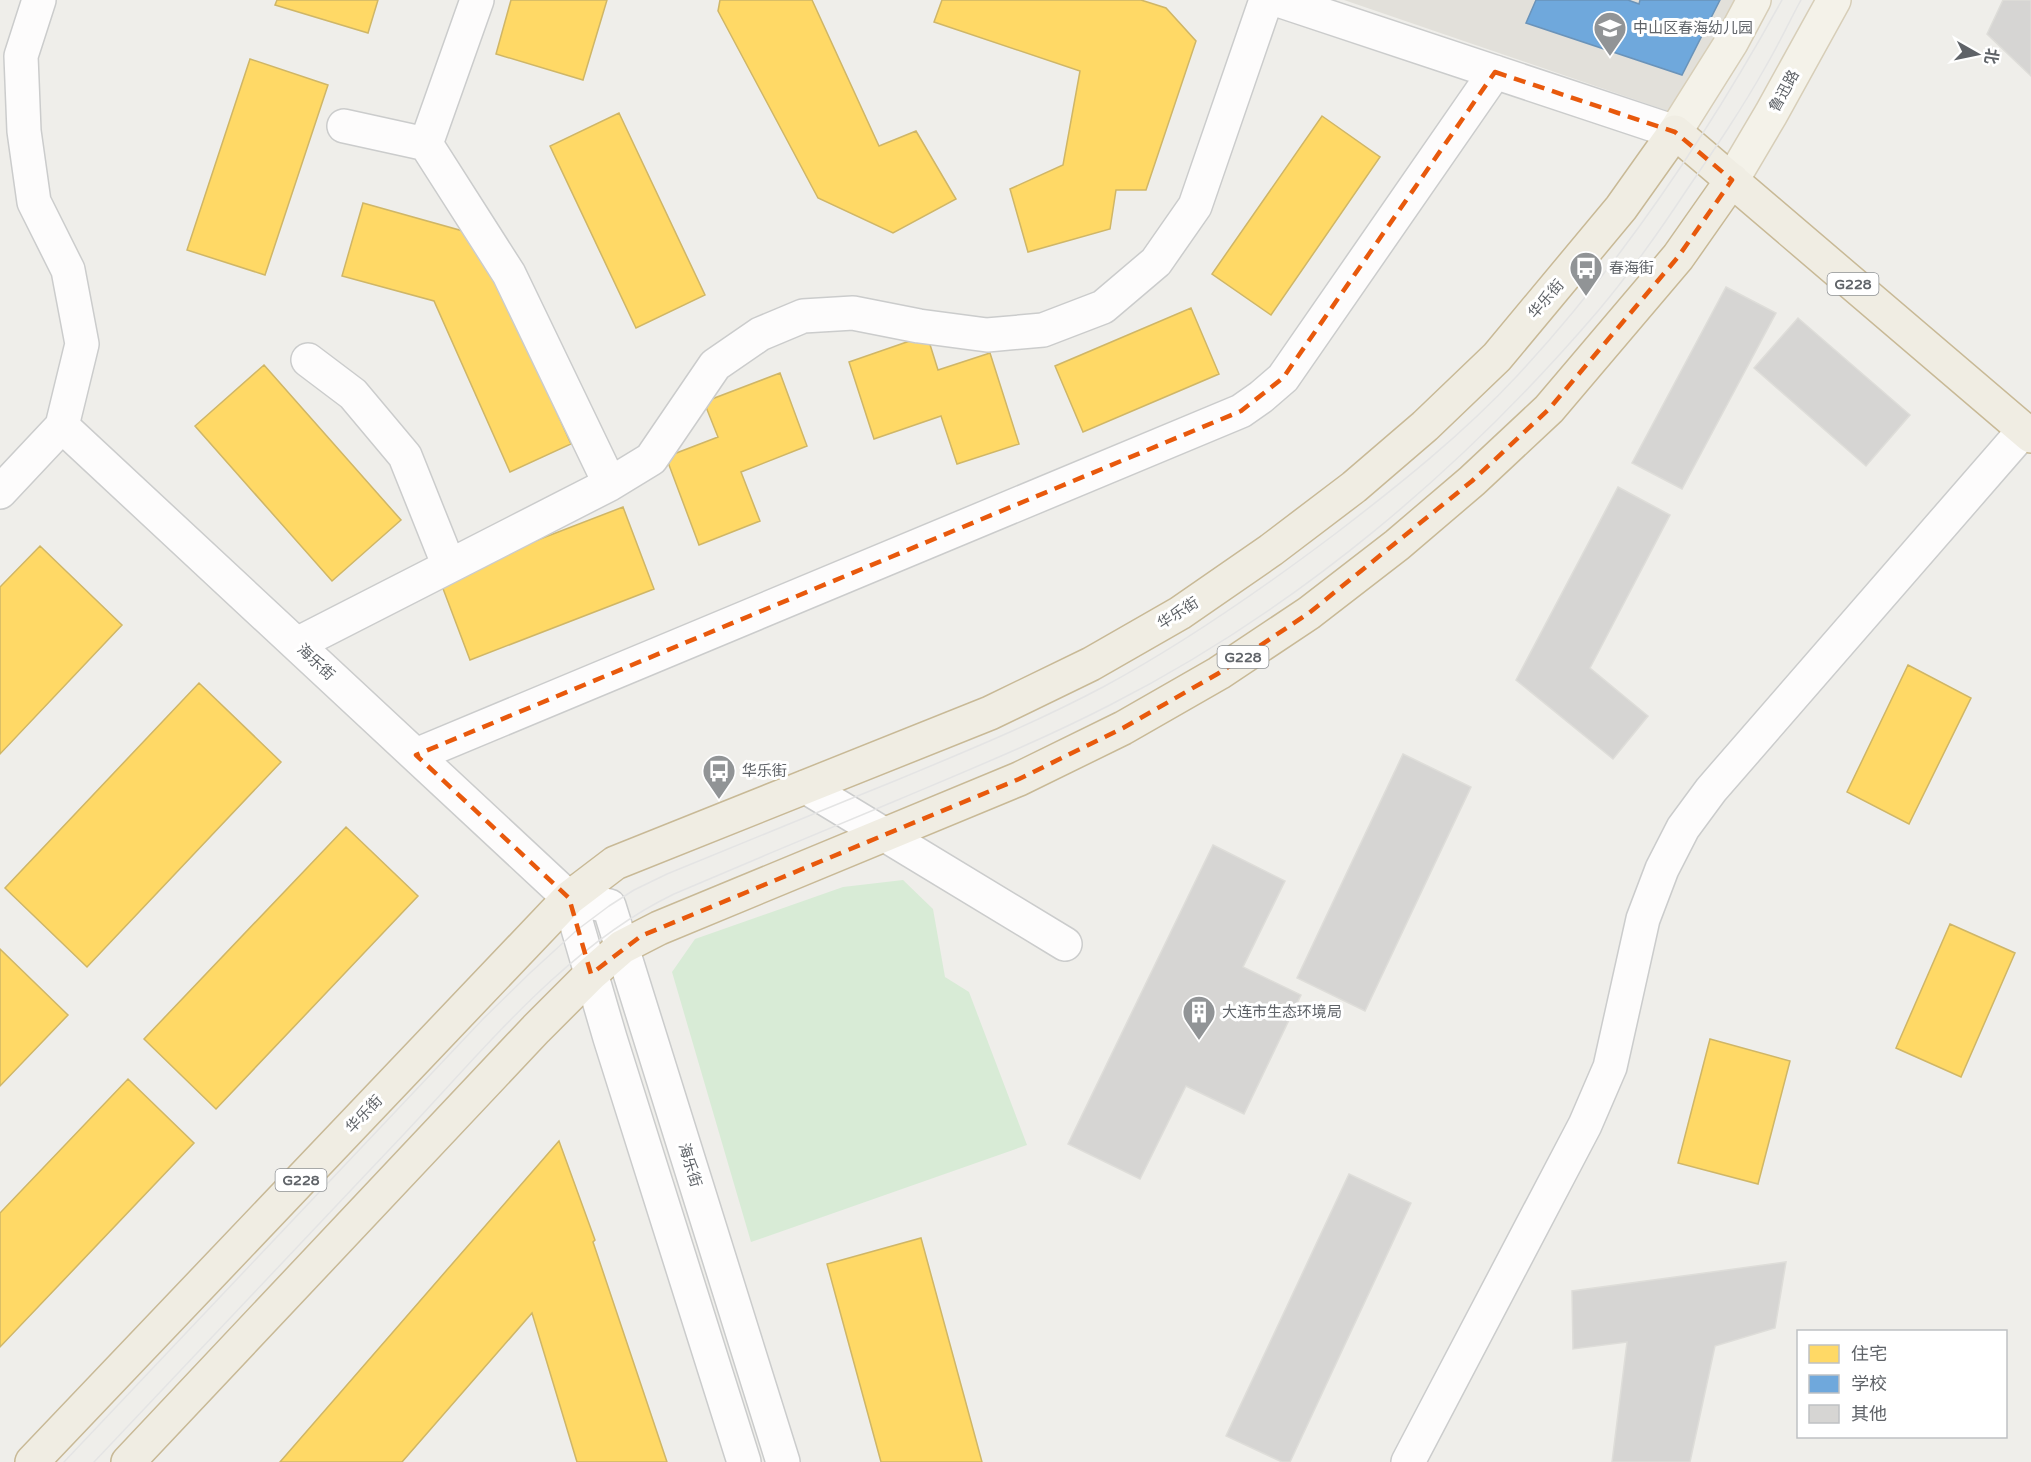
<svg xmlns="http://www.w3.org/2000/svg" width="2031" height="1462" font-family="'Varela Round','Noto Sans SC',sans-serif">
  <rect width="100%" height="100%" fill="#efeeea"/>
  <path fill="#e2e0da" d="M 1344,0 L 1743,0 L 1677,114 Z"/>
  <path fill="#d8ebd6" d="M 903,880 L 933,909 L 945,977 L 969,992 L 1027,1145 L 751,1242 L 672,972 L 695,939 L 843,887 Z"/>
  <path fill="#ffd966" stroke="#cfb667" stroke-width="1.5" d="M 277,0 L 378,0 L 368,33 L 275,5 Z
    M 511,0 L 607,0 L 583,80 L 496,54 Z
    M 720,0 L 812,0 L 879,146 L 916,131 L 956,199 L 893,233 L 818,198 L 718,11 Z
    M 942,0 L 1141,0 L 1166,8 L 1196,41 L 1146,190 L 1116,190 L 1110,229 L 1028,252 L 1010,189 L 1063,165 L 1080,71 L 934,22 Z
    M 250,59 L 328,85 L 265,275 L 187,250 Z
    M 619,113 L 705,295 L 636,328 L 550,146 Z
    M 1322,116 L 1380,157 L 1271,315 L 1212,274 Z
    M 363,203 L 477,235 L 571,444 L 510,472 L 434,301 L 342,276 Z
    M 1191,308 L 1219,374 L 1083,432 L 1055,366 Z
    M 927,335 L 938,370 L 990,353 L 1019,444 L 957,464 L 941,416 L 874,439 L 849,362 Z
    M 264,365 L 401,520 L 332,581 L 195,426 Z
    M 780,373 L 807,446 L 741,472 L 760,521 L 699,545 L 666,457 L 718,437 L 704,402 Z
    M 623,507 L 654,589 L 470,660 L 439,578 Z
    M 40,546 L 122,625 L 0,754 L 0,587 Z
    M 1908,665 L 1971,698 L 1909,824 L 1847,792 Z
    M 199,683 L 281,762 L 87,967 L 5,888 Z
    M 346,827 L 418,896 L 216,1109 L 144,1039 Z
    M 1950,924 L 2015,953 L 1961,1077 L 1896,1048 Z
    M 0,949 L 68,1015 L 0,1086 Z
    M 1710,1039 L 1790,1061 L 1758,1184 L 1678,1163 Z
    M 128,1079 L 194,1143 L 0,1347 L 0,1213 Z
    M 559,1141 L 595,1240 L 593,1242 L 667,1462 L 577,1462 L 532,1313 L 402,1462 L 280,1462 Z
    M 921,1238 L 982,1462 L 881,1462 L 827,1264 Z"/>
  <path fill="#6fa8dc" stroke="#6a93b9" stroke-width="1.5" d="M 1536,0 L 1628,0 L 1639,4 L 1640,0 L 1720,0 L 1682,75 L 1526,23 Z"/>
  <path fill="#d6d5d3" stroke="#deddd9" stroke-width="1.5" d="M 2003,0 L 2031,0 L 2031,76 L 1987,34 Z
    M 1726,287 L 1776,313 L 1682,489 L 1632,463 Z
    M 1798,318 L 1910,415 L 1866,466 L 1754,368 Z
    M 1618,487 L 1670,515 L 1590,668 L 1648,716 L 1613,759 L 1516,680 Z
    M 1403,754 L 1471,787 L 1365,1011 L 1297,978 Z
    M 1213,845 L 1285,881 L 1243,967 L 1301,995 L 1244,1114 L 1186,1086 L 1140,1179 L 1068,1144 Z
    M 1349,1174 L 1411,1203 L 1290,1462 L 1282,1462 L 1226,1436 Z
    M 1786,1262 L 1775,1328 L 1715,1346 L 1690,1462 L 1612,1462 L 1627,1342 L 1573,1349 L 1572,1291 Z"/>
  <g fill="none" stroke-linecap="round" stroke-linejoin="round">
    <defs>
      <path id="minor" d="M 1278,0 L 1675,132
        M 344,126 L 426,144 L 509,274 L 610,484
        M 426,144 L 477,0
        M 308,360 L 353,394 L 405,456 L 449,566
        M 62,426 L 569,898 L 609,906 L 783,1462
        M 0,492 L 62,426 L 82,344 L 68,270 L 34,202 L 24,131 L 21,56 L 39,0
        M 297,644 L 610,484 L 651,459 L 715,365 L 760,334 L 803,316 L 853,313 L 919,326 L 987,335 L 1043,330 L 1103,307 L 1156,262 L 1195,206 L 1266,0
        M 416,755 L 1241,411 L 1261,397 L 1283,378 L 1495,72
        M 806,787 L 1065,944
        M 569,898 L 610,1038 L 744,1462
        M 1408,1462 L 1585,1125 L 1610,1067 L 1643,919 L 1662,869 L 1683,828 L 1711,790 L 2024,430"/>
      <path id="major" d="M 1675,132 L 1731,43 L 1754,0
        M 1732,180 L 1771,114 L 1834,0"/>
      <path id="highway" d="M 32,1462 L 569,898 L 615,863 L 990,713 L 1091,664 L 1180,613 L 1271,550 L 1354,487 L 1425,426 L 1497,357 L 1621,208 L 1675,132 L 2031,436
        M 128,1462 L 536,1029 L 591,974 L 622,947 L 659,928 L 1019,779 L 1123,728 L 1219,673 L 1309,613 L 1397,545 L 1472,481 L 1549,409 L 1678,257 L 1732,180"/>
    </defs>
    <use href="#minor" stroke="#cbcccc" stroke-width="36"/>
    <use href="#major" stroke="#d7ceb8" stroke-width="36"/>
    <use href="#highway" stroke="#c8b996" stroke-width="36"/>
    <use href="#minor" stroke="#fdfcfc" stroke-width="33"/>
    <use href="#major" stroke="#f4f2e9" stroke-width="33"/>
    <use href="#highway" stroke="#f0ede3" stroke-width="33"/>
    <path stroke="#e4e4e4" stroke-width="1.5" d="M 64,1462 L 483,1019 L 530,973 L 577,930 L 609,906 L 634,890 L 667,874 C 743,843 820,811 897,780 C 967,751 1037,722 1103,687 C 1185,643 1262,589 1335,534 C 1399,485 1463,434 1517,376 C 1622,263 1708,134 1782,0
      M 94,1462 C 198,1352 301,1243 405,1133 C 485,1048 568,945 674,894 C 749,862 825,830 900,799 C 971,769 1042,740 1110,705 C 1298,609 1462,470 1598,311 C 1630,273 1659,232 1686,191 C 1714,150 1742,109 1766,66 C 1779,44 1789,22 1801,0"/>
  </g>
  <path fill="none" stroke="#e8590c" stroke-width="4.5" stroke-dasharray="12 8" stroke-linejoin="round" d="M 1495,72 L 1675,132 L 1732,180 L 1678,257 L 1549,409 L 1472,481 L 1309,613 L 1219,673 L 1123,728 L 1019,779 L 641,936 L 591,974 L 569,898 L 416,755 L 1241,411 L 1283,378 Z"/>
  <defs>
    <symbol id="school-pin" viewBox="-11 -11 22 30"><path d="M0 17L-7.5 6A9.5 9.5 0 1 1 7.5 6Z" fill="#919496" stroke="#fff"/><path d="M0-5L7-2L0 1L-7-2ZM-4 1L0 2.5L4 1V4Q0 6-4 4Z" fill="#fff"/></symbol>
    <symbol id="bus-pin" viewBox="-11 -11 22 30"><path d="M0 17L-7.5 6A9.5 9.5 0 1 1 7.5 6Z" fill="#919496" stroke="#fff"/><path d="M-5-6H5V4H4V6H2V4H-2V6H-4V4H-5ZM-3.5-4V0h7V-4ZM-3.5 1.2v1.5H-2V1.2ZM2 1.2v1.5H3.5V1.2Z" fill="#fff"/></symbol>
    <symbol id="building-pin" viewBox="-11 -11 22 30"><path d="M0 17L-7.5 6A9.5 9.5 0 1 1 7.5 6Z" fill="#919496" stroke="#fff"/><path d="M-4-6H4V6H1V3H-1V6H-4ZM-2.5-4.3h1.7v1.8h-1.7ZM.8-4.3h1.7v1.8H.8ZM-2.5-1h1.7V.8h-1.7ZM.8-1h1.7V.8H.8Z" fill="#fff"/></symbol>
  </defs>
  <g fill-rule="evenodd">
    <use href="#school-pin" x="1591" y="9" width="38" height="52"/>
    <use href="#bus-pin" x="1567" y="249" width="38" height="52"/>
    <use href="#bus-pin" x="700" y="752" width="38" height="52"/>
    <use href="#building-pin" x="1180" y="993" width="38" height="52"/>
  </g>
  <g text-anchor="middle" stroke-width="6" stroke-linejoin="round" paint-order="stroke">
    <g fill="#fff" stroke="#8f9295" stroke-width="1.5">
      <rect x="1827.5" y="273" width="51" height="22" rx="4.5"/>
      <rect x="1217.5" y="646" width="51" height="22" rx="4.5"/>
      <rect x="275.5" y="1169" width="51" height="22" rx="4.5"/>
    </g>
    <g font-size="14" font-weight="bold" fill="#5f6368">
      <text x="1853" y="289">G228</text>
      <text x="1243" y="662">G228</text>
      <text x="301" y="1185">G228</text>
    </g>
    <g font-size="15" fill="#5f6368" stroke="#fff" text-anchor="start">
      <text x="1633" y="33">中山区春海幼儿园</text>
      <text x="1609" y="273">春海街</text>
      <text x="742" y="776">华乐街</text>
      <text x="1222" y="1017">大连市生态环境局</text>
    </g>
    <g font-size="15" fill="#5f6368" stroke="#fff">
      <text transform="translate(1784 91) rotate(-61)" y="5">鲁迅路</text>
      <text transform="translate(1546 299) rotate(-49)" y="5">华乐街</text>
      <text transform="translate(1178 613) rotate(-32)" y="5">华乐街</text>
      <text transform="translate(316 662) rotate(43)" y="5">海乐街</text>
      <text transform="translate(364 1114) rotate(-46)" y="5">华乐街</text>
      <text transform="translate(690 1165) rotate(73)" y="5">海乐街</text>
    </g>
  </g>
  <rect x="1797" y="1330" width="210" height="108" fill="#ffffff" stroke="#bfc1c3" stroke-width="1.5"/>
  <rect x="1809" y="1345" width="30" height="18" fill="#ffd966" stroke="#bfc1c3" stroke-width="1.5"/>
  <text x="1851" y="1360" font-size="18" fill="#5f6368">住宅</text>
  <rect x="1809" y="1375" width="30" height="18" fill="#6fa8dc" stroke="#bfc1c3" stroke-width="1.5"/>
  <text x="1851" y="1390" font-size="18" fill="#5f6368">学校</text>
  <rect x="1809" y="1405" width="30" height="18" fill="#d6d5d3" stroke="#bfc1c3" stroke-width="1.5"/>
  <text x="1851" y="1420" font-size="18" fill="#5f6368">其他</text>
  <g transform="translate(1977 54) rotate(99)" stroke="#ffffff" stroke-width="4.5" paint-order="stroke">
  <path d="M0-4.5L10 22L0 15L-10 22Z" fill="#5f6368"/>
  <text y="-9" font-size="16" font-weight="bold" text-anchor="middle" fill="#5f6368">北</text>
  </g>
</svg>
